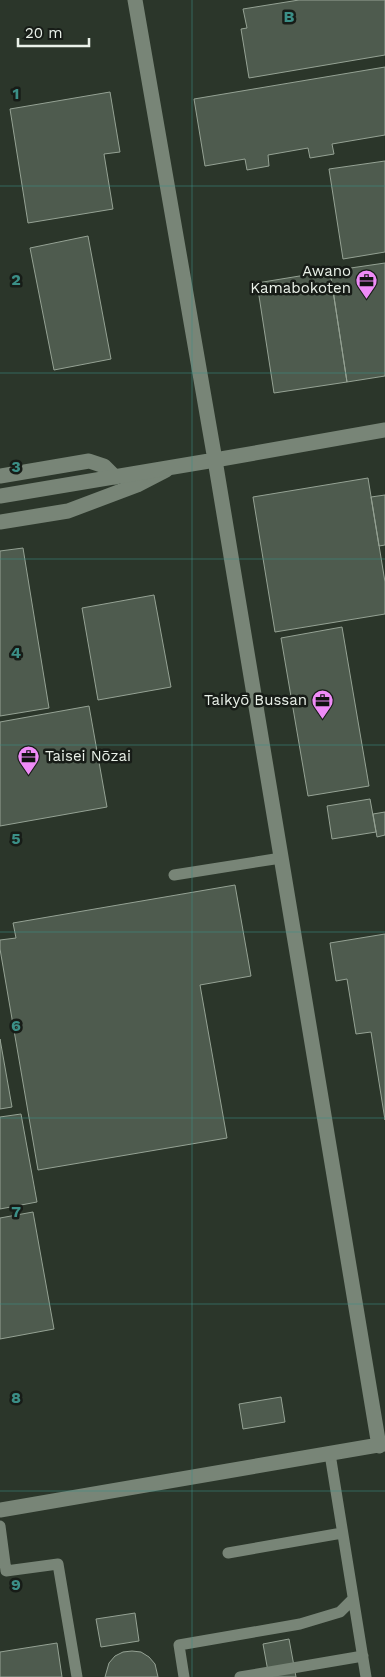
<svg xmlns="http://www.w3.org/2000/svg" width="385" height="1677" font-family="'Work Sans',sans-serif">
  <rect width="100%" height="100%" fill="#2b362a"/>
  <path fill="#4e5b4e" stroke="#95a294" d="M 299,0 L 385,0 L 385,55 L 249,78 L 241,29 L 247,28 L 243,9 Z
    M 385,67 L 385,135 L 332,144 L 334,154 L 310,158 L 308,148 L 268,155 L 269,166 L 247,170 L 245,159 L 205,166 L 194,99 Z
    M 110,92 L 120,152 L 104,154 L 113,209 L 28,223 L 10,109 Z
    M 385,161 L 385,252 L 343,259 L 329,169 Z
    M 88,236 L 111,359 L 54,370 L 30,248 Z
    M 385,263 L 385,376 L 347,382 L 330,271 Z
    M 330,271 L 347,382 L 274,393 L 257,283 Z
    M 368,478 L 385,582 L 385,614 L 275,632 L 253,497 Z
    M 385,495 L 385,545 L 379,546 L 371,497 Z
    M 23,548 L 49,708 L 0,716 L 0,551 Z
    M 154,595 L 171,687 L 98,700 L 82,608 Z
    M 342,627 L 369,786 L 308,796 L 281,638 Z
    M 89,706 L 107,807 L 0,826 L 0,722 Z
    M 370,799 L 376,832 L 332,839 L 327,806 Z
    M 385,812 L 385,835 L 377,837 L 373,814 Z
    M 235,885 L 251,976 L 200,985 L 227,1138 L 38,1170 L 0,949 L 0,940 L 16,938 L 13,923 Z
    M 385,934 L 385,1120 L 371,1032 L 356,1034 L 347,979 L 336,981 L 330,943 Z
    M 0,1039 L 12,1107 L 0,1109 Z
    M 21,1114 L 37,1202 L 0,1209 L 0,1117 Z
    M 33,1212 L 54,1329 L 0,1339 L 0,1218 Z
    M 281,1397 L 285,1422 L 243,1429 L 239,1404 Z
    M 135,1613 L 139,1641 L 101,1647 L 96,1619 Z
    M 289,1639 L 296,1677 L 269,1677 L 263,1644 Z
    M 57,1643 L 62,1677 L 0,1677 L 0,1652 Z
    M 132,1651 L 141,1652 L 149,1657 L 155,1664 L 158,1677 L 105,1677 L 109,1663 L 115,1656 L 123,1652 Z"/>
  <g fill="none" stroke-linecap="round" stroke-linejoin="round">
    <path stroke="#788577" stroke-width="11" d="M 174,875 L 281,858
      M 330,1454 L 366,1677
      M 0,1526 L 6,1571 L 58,1564 L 77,1677
      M 228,1553 L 342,1533
      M 184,1677 L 179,1645 L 300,1624 L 340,1612 L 353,1599
      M 240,1677 L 363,1656"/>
    <path stroke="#788577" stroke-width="15" d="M 0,476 L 89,461 L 104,466 L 115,477
      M 0,522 L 68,511 L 137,485 L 166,470"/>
    <path stroke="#788577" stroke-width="15" d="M 135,0 L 215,460 L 379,1446
      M 0,496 L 215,460 L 385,430
      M 0,1510 L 385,1444"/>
  </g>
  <path fill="none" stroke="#3b8f87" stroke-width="1" stroke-opacity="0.55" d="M 192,0 L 192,1677M 0,186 L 385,186M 0,373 L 385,373M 0,559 L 385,559M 0,745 L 385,745M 0,932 L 385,932M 0,1118 L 385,1118M 0,1304 L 385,1304M 0,1491 L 385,1491"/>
  <defs>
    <symbol id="office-pin" viewBox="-11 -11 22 30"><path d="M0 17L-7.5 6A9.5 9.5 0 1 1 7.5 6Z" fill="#ef8bf7" stroke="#171c17"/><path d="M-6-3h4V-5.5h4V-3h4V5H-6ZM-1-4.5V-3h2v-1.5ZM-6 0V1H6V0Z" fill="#111"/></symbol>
  </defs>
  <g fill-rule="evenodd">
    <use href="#office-pin" x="354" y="268" width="25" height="34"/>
    <use href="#office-pin" x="310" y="688" width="25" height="34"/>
    <use href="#office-pin" x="16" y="744" width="25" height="34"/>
  </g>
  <g text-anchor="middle" stroke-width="5" stroke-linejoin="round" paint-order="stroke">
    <g font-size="15" fill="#eaf1e9" stroke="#171c17" text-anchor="end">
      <text x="351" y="276">Awano<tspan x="351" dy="17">Kamabokoten</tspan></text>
      <text x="307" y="705">Taikyō Bussan</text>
      <text x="45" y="761" text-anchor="start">Taisei Nōzai</text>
    </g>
  </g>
  <g font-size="16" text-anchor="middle" font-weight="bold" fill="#3b8f87" stroke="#171c17" stroke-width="5" stroke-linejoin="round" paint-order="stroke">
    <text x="289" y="22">B</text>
    <text x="16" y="99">1</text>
    <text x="16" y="285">2</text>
    <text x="16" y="472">3</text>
    <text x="16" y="658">4</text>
    <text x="16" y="844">5</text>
    <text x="16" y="1031">6</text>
    <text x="16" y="1217">7</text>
    <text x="16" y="1403">8</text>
    <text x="16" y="1590">9</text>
  </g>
  <path d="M18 38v8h71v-8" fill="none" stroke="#eaf1e9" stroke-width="2.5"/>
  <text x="25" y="38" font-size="15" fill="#eaf1e9" stroke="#171c17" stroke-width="4" paint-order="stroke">20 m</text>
</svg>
